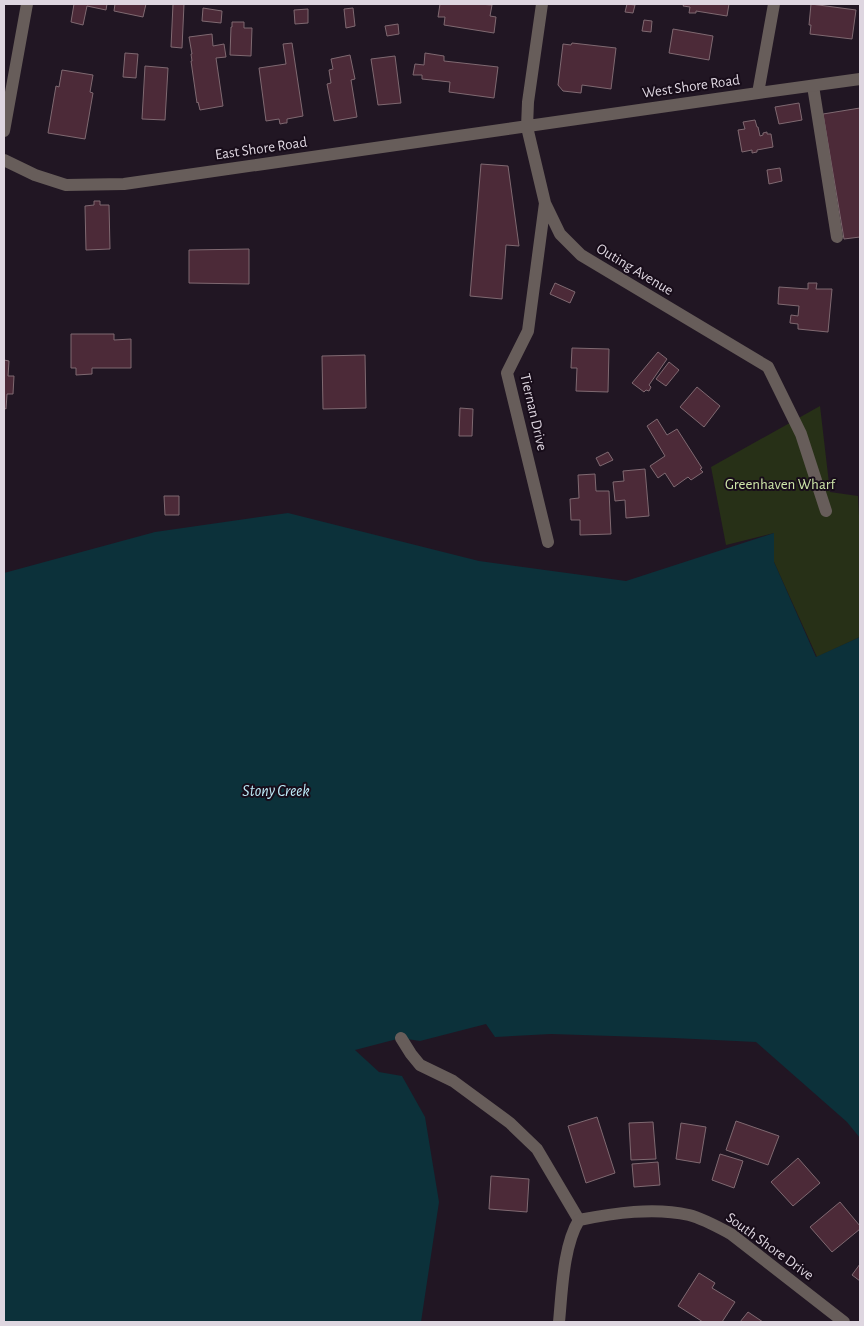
<svg xmlns="http://www.w3.org/2000/svg" width="864" height="1326" font-family="'Alegreya Sans',sans-serif">
  <rect width="100%" height="100%" fill="#211623"/>
  <path fill="#273017" d="M 820,406 L 830,492 L 858,496 L 860,535 L 860,637 L 817,657 L 774,562 L 774,533 L 726,545 L 711,467 Z"/>
  <path fill="#0c313a" d="M 288,513 L 479,561 L 626,581 L 774,533 L 774,562 L 816,657 L 860,637 L 860,1138 L 847,1122 L 756,1042 L 674,1038 L 551,1034 L 495,1037 L 486,1024 L 420,1041 L 401,1038 L 355,1050 L 379,1072 L 402,1076 L 425,1117 L 439,1202 L 421,1322 L 4,1322 L 4,573 L 155,532 Z"/>
  <path fill="#4c2a38" stroke="#7f6971" d="M 74,4 L 107,4 L 106,10 L 87,6 L 83,25 L 71,22 Z
    M 115,4 L 146,4 L 143,17 L 114,11 Z
    M 173,4 L 184,4 L 182,48 L 171,47 Z
    M 440,4 L 479,4 L 492,5 L 490,16 L 496,17 L 494,33 L 444,25 L 445,17 L 438,17 Z
    M 627,4 L 635,5 L 633,13 L 625,12 Z
    M 684,4 L 729,4 L 727,16 L 696,11 L 696,13 L 689,13 L 690,7 L 683,6 Z
    M 811,4 L 856,10 L 852,39 L 810,34 L 811,25 L 809,25 Z
    M 203,8 L 222,11 L 221,23 L 202,21 Z
    M 353,8 L 355,26 L 346,28 L 344,9 Z
    M 308,9 L 308,23 L 295,24 L 294,10 Z
    M 644,20 L 652,21 L 651,32 L 642,31 Z
    M 232,22 L 244,22 L 244,28 L 252,28 L 251,56 L 230,55 L 231,27 L 232,27 Z
    M 398,24 L 399,34 L 387,36 L 385,26 Z
    M 673,29 L 713,36 L 709,60 L 669,53 Z
    M 212,34 L 213,46 L 224,44 L 226,57 L 216,58 L 223,106 L 200,110 L 198,102 L 197,103 L 191,61 L 192,61 L 191,54 L 192,54 L 189,37 Z
    M 292,43 L 303,116 L 287,119 L 287,123 L 285,123 L 280,124 L 279,119 L 266,121 L 259,68 L 286,64 L 283,44 Z
    M 572,43 L 616,48 L 611,89 L 582,85 L 581,93 L 563,91 L 558,85 L 563,44 L 571,45 Z
    M 125,53 L 138,54 L 136,78 L 123,77 Z
    M 425,53 L 444,56 L 444,61 L 498,67 L 494,98 L 449,92 L 450,82 L 422,79 L 422,75 L 413,75 L 415,64 L 424,65 Z
    M 350,55 L 355,79 L 351,80 L 357,117 L 334,121 L 327,84 L 331,83 L 329,70 L 333,69 L 331,59 Z
    M 395,56 L 401,103 L 378,105 L 371,59 Z
    M 145,66 L 168,68 L 165,120 L 142,119 Z
    M 62,70 L 93,75 L 90,92 L 93,93 L 85,139 L 48,133 L 56,86 L 59,87 Z
    M 799,103 L 802,120 L 779,124 L 775,107 Z
    M 860,108 L 860,237 L 844,239 L 823,114 Z
    M 755,120 L 757,127 L 758,127 L 760,136 L 763,135 L 763,133 L 767,132 L 767,134 L 771,134 L 773,147 L 757,150 L 757,152 L 752,153 L 752,150 L 742,152 L 738,130 L 745,129 L 743,122 Z
    M 481,164 L 508,166 L 519,246 L 506,245 L 502,299 L 470,296 Z
    M 780,168 L 782,181 L 769,184 L 767,170 Z
    M 94,201 L 100,201 L 100,205 L 109,205 L 110,249 L 86,250 L 85,206 L 94,205 Z
    M 249,249 L 249,284 L 189,283 L 189,250 Z
    M 555,283 L 575,292 L 570,303 L 550,294 Z
    M 808,283 L 817,283 L 816,289 L 832,289 L 828,332 L 798,329 L 798,324 L 790,323 L 790,322 L 791,315 L 798,316 L 799,306 L 778,304 L 779,287 L 808,289 Z
    M 71,334 L 114,334 L 114,340 L 131,339 L 131,368 L 92,368 L 92,374 L 76,375 L 76,368 L 71,368 Z
    M 572,348 L 609,349 L 608,392 L 576,391 L 577,368 L 571,368 Z
    M 658,352 L 667,359 L 649,385 L 651,387 L 649,391 L 646,390 L 644,392 L 632,383 Z
    M 365,355 L 366,408 L 323,409 L 322,356 Z
    M 4,360 L 9,361 L 8,376 L 14,376 L 13,394 L 7,394 L 6,409 L 4,408 Z
    M 669,362 L 679,370 L 666,386 L 656,379 Z
    M 697,387 L 720,406 L 704,427 L 680,407 Z
    M 460,408 L 473,409 L 472,436 L 459,436 Z
    M 657,419 L 667,435 L 677,429 L 702,468 L 700,469 L 703,472 L 691,480 L 688,477 L 674,487 L 665,473 L 658,478 L 650,466 L 665,456 L 647,426 Z
    M 608,452 L 613,460 L 600,466 L 596,458 Z
    M 645,469 L 649,516 L 626,518 L 625,500 L 615,501 L 613,482 L 624,481 L 623,471 Z
    M 595,474 L 596,491 L 609,491 L 611,534 L 580,535 L 580,520 L 571,520 L 570,499 L 579,498 L 578,475 Z
    M 164,496 L 179,496 L 179,515 L 165,515 Z
    M 597,1117 L 615,1173 L 586,1183 L 568,1126 Z
    M 736,1121 L 779,1136 L 768,1165 L 726,1150 Z
    M 653,1122 L 656,1159 L 631,1160 L 629,1123 Z
    M 681,1123 L 706,1127 L 700,1163 L 676,1159 Z
    M 720,1154 L 743,1161 L 734,1188 L 712,1180 Z
    M 798,1158 L 820,1183 L 793,1206 L 771,1182 Z
    M 658,1162 L 660,1185 L 634,1187 L 632,1164 Z
    M 491,1176 L 529,1179 L 527,1212 L 489,1209 Z
    M 840,1202 L 860,1226 L 860,1229 L 832,1252 L 810,1227 Z
    M 860,1264 L 860,1281 L 852,1275 Z
    M 699,1273 L 715,1283 L 712,1288 L 735,1302 L 722,1322 L 703,1322 L 678,1306 Z
    M 748,1312 L 763,1322 L 740,1322 Z"/>
  <g fill="none" stroke-linecap="round" stroke-linejoin="round">
    <path stroke="#675d5a" stroke-width="12" d="M 813,86 L 837,237
      M 401,1038 L 411,1054 L 420,1065 L 453,1081 L 510,1123 L 537,1149 L 579,1220"/>
    <path stroke="#675d5a" stroke-width="12" d="M 542,4 L 528,102 L 527,127 L 545,203 L 560,234 L 581,255 L 768,367 L 801,434 L 826,511
      M 758,93 L 774,4
      M 4,131 L 27,4
      M 4,160 L 35,175 L 66,185 L 124,184 L 758,93 L 860,79
      M 545,203 L 528,331 L 507,373 L 548,542
      M 559,1322 C 562,1292 563,1246 579,1220 C 614,1213 654,1207 689,1215 C 704,1219 718,1227 731,1234 L 844,1322"/>
  </g>
  <g text-anchor="middle" stroke-width="4" stroke-linejoin="round" paint-order="stroke">
    <g font-size="15" fill="#ded6e0" stroke="#180d1a">
      <text transform="translate(691 86) rotate(-8)" y="5">West Shore Road</text>
      <text transform="translate(261 148) rotate(-8)" y="5">East Shore Road</text>
      <text transform="translate(635 269) rotate(31)" y="5">Outing Avenue</text>
      <text transform="translate(534 412) rotate(77)" y="5">Tiernan Drive</text>
      <text transform="translate(770 1246) rotate(36)" y="5">South Shore Drive</text>
    </g>
    <g font-size="15" fill="#cee6a9" stroke="#180d1a">
      <text x="780" y="489">Greenhaven Wharf</text>
    </g>
    <g font-size="16" font-style="italic" fill="#beecf9" stroke="#180d1a">
      <text x="276" y="796">Stony Creek</text>
    </g>
  </g>
  <rect width="864" height="1326" fill="none" stroke="#ded6e0" stroke-width="10"/>
</svg>
